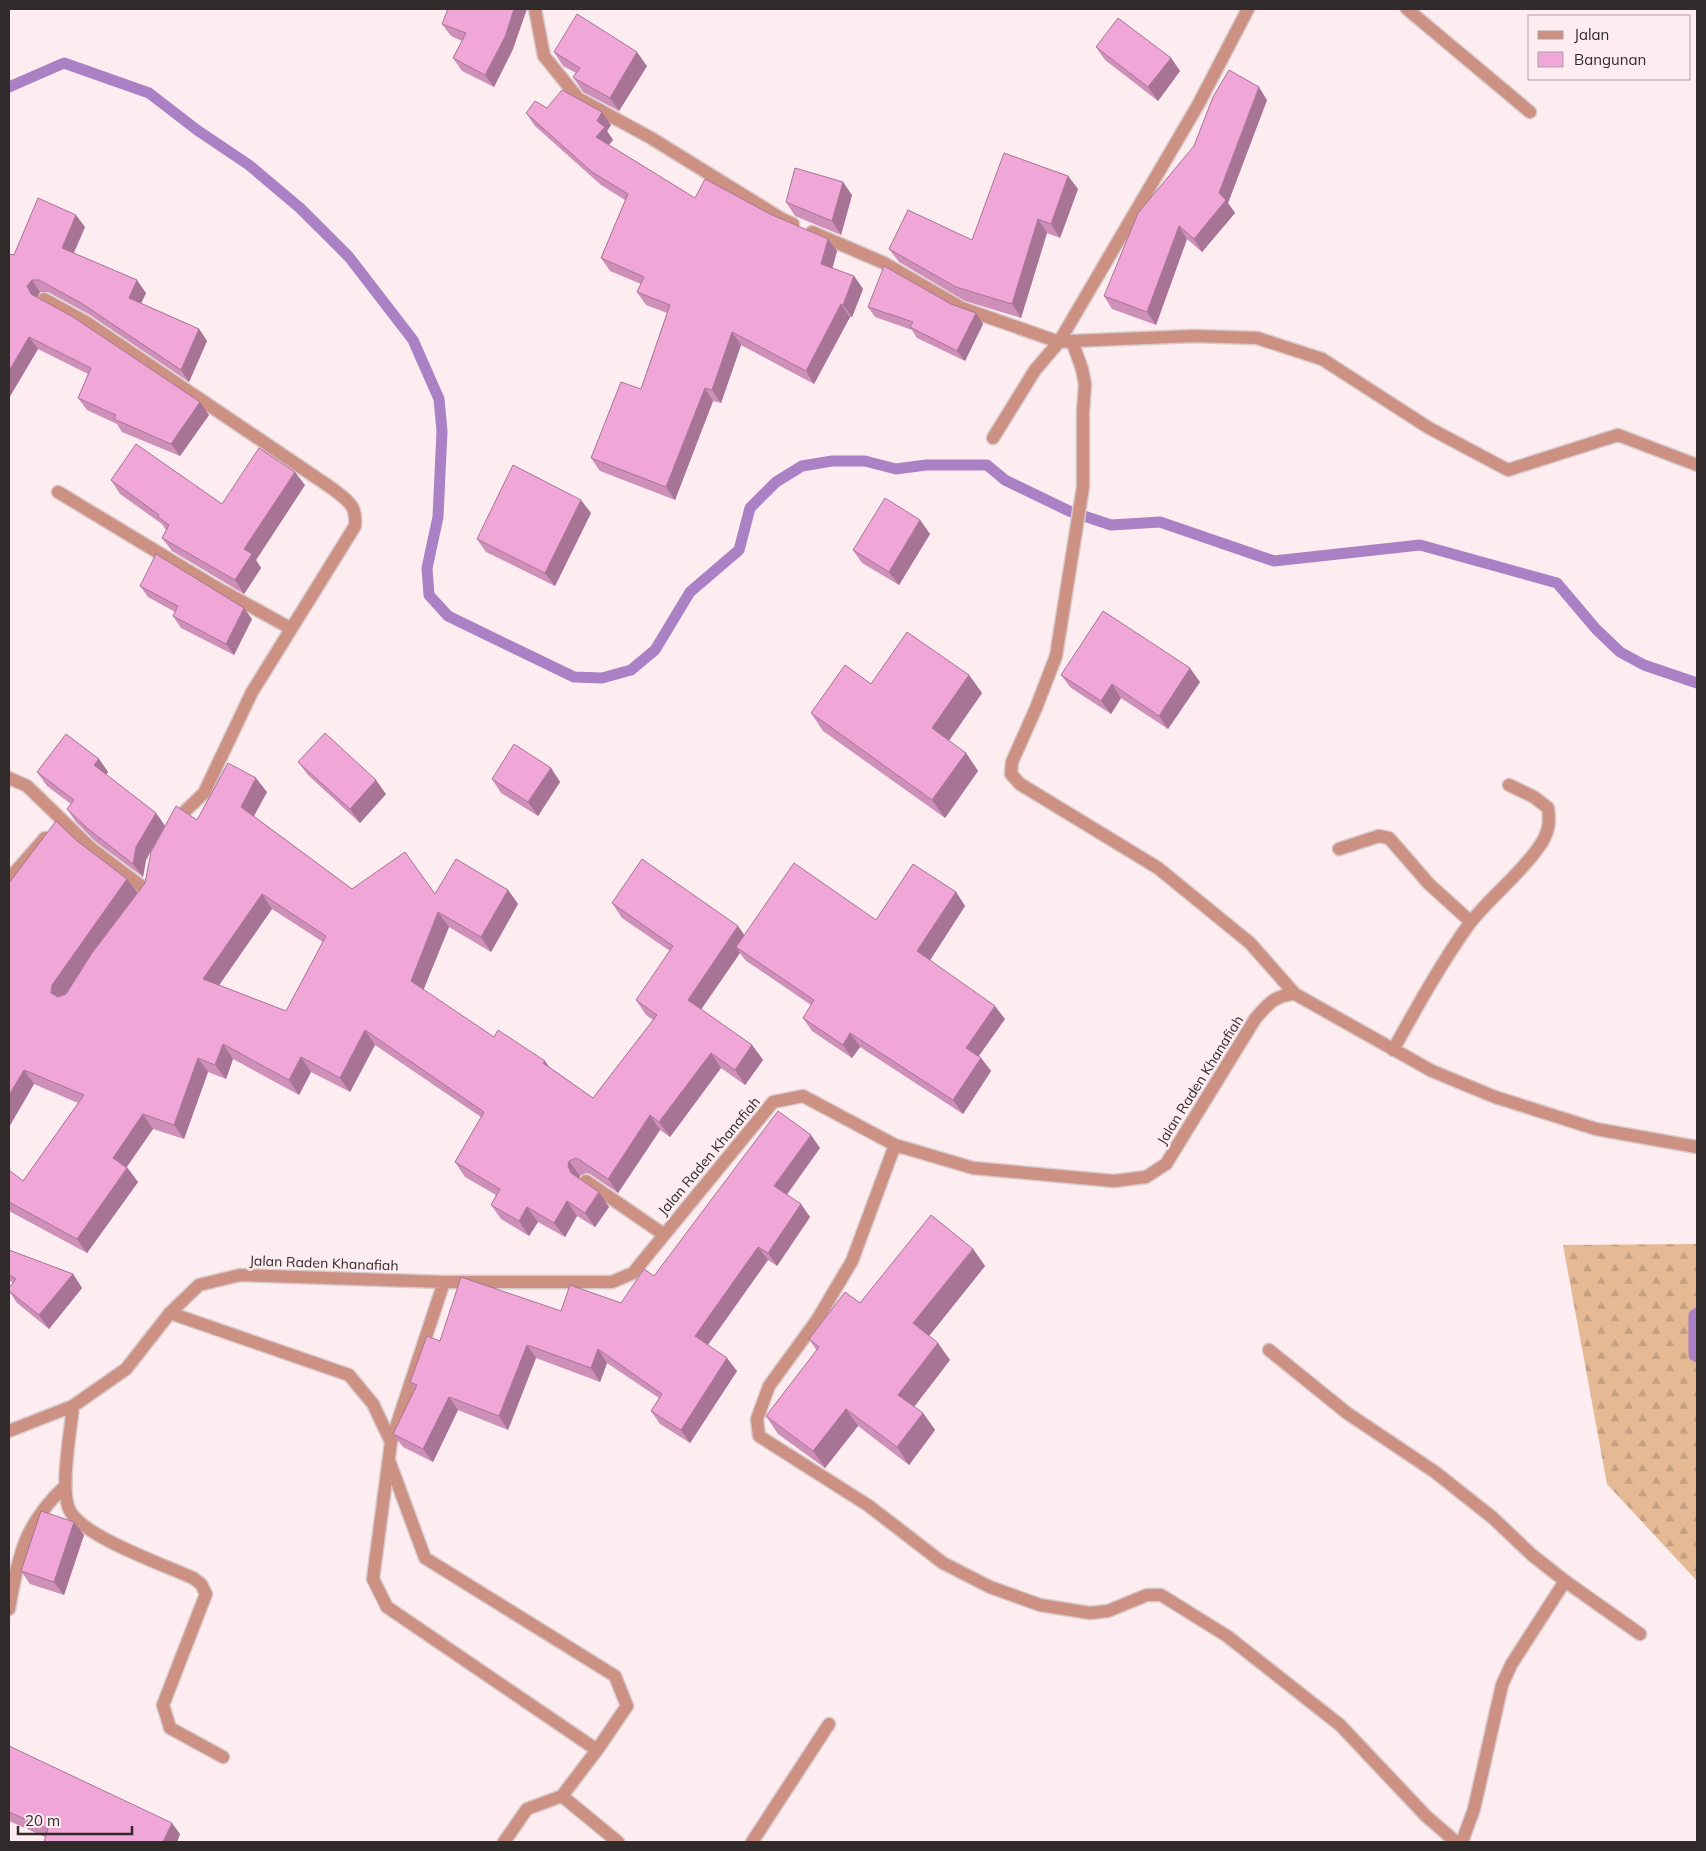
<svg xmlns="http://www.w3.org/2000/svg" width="1706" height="1851" font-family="Mulish,sans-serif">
  <defs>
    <pattern id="forest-firs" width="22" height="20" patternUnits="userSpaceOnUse" patternTransform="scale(1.25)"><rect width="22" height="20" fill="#e4b994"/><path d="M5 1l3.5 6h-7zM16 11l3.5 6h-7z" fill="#c49f80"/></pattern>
  </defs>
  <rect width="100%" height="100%" fill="#fdedf0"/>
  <path fill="url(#forest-firs)" d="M 1697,1244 L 1697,1581 L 1607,1484 L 1563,1245 Z"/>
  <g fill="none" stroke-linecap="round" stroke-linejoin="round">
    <path stroke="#ab81c5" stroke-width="11" d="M 9,87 L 64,63 L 149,93 L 197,130 L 249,165 L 300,208 L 349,257 L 413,340 L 439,399 L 442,431 L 438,517 L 427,568 L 429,595 L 448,616 L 574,677 L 602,678 L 631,670 L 655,650 L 690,592 L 739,550 L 750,508 L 776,482 L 802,466 L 832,461 L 865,461 L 896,469 L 926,465 L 987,465 L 1005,480 L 1069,511 L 1111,525 L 1160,522 L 1274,561 L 1420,545 L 1557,583 L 1596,629 L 1620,652 L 1644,665 L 1697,683
      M 1697,1313 L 1694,1315 L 1694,1355 L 1697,1357"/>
    <defs>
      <path id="service" d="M 586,1181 L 663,1234
        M 170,1313 L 349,1375 L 373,1404 L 391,1442"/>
      <path id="minor" d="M 535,9 L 544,56 L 578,98 L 651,138 L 782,219 L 793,224
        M 1407,9 L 1530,112
        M 812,232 L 884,263 L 962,308 L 1059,342 L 1072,341 L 1082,369 L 1085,384 L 1083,412 L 1083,487 L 1056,656 L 1036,708 L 1012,762 L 1011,774 L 1020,784 L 1158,868 L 1250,943 L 1295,994
        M 44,299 L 86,322 L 333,489 C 348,501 357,505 355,526 L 252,692 L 204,793 L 180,816 L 175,825
        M 1072,341 L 1194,336 L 1257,338 L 1322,359 L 1429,428 L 1508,470 L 1618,435 L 1697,465
        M 993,438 L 1035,370 L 1059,342 L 1198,105 L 1248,9
        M 58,492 L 212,585 L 290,628
        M 9,778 L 27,786 L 91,848 L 149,892
        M 1339,849 L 1379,836 L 1389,838 L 1429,884 L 1471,922
        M 9,879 L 45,838
        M 1393,1050 C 1417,1007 1441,963 1470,923 C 1492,895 1521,874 1541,844 C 1549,831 1550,822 1548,808 L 1534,797 L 1509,785
        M 895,1145 L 852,1261 L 817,1320 L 769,1386 L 757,1419 L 759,1436 L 869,1506 L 943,1563 L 990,1587 L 1040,1605 L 1090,1613 L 1108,1611 L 1147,1595 L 1161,1595 L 1227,1636 L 1340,1725 L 1426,1816 L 1456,1842
        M 444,1282 L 391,1442 L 373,1579 L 387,1607 L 597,1750
        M 1269,1350 L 1347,1413 L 1435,1472 L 1493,1518 L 1532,1555 L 1565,1581 L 1511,1665 L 1502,1685 L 1474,1809 L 1462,1842
        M 73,1406 C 71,1429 59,1492 70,1511 C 84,1537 164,1565 193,1578 L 201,1584 L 206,1594 L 163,1705 L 170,1728 L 223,1757
        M 9,1431 L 73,1406 L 126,1369 L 170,1313 L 199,1285 L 240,1275 L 444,1282 L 612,1282 L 633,1273 L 773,1102 L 803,1096 L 895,1145 L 973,1168 L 1114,1181 L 1146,1177 L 1166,1164 L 1255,1019 C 1268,1004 1275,995 1295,994 L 1432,1071 L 1495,1097 L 1596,1129 L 1697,1147
        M 390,1463 L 425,1558 L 615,1676 L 627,1706 L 597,1750 L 562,1796 L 527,1809 L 504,1842
        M 1565,1581 L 1640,1634
        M 9,1609 C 19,1555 23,1526 65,1486
        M 562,1796 L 618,1842
        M 752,1842 L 829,1724"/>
    </defs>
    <use href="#service" stroke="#d8cacd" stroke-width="15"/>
    <use href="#minor" stroke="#d8cacd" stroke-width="15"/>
    <use href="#service" stroke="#cc9182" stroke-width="12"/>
    <use href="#minor" stroke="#cc9182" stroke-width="12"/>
  </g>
  <path fill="#ce8fb9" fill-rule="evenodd" d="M 442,24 L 513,49 L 494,87 L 462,71 L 453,58 L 462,41 L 451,36 Z
    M 1096,47 L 1171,58 L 1180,71 L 1158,101 L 1105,60 Z
    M 554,52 L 647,66 L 619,111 L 583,92 L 573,77 L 576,73 L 563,66 Z
    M 1267,100 L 1228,203 L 1235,213 L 1202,252 L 1187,239 L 1156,325 L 1112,309 L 1104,296 Z
    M 602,112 L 611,125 L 607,131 L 613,140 L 609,145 L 695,198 L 770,214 L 828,239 L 837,251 L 832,269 L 854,276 L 863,289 L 852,317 L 850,317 L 814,384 L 741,345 L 721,403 L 713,401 L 675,500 L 600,471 L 591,458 L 641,389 L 667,313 L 646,305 L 637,292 L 641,284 L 610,271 L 601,258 L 625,200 L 601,185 L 535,126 L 526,113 Z
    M 1068,176 L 1078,189 L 1060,238 L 1047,233 L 1021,318 L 965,301 L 899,262 L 889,249 L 972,240 Z
    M 852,195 L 841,235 L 795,216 L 786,202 Z
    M 85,227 L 74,253 L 146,293 L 141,303 L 199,329 L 207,341 L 189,382 L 90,315 L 48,292 L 40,292 L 37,297 L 209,415 L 180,456 L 122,432 L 117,424 L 87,410 L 78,398 L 88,374 L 38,349 L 9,398 L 9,254 L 14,255 Z
    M 951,304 L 976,313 L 983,324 L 965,361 L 917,338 L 912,330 L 875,317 L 868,307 Z
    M 111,480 L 222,504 L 305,485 L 256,560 L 261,568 L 244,594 L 172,551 L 162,538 L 166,530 L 162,524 L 120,494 Z
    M 591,513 L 555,586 L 486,552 L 477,539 Z
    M 920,520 L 930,534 L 899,585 L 862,563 L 853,550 Z
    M 140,586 L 252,619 L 234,655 L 181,628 L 173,616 L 175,612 L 148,597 Z
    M 969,675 L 982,693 L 949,741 L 966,753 L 978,771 L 945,818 L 823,731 L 811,713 L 871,684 Z
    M 1061,675 L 1200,682 L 1168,729 L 1121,698 L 1111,714 L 1071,688 Z
    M 99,759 L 108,772 L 106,775 L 156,813 L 165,826 L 146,860 L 143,877 L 96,842 L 76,822 L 67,809 L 71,804 L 47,786 L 37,772 Z
    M 298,762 L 386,794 L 360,823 L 308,775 Z
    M 551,768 L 560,782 L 538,816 L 501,793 L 492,779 Z
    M 267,792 L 254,816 L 352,889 L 435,894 L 508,890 L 518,904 L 491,952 L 449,927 L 423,990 L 494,1037 L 551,1068 L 593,1098 L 653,1020 L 646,1015 L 636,1000 L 670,951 L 622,918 L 612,903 L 738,926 L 744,935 L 876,920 L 956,892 L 965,906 L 930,960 L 1005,1019 L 979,1056 L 981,1058 L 991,1071 L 963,1114 L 860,1047 L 852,1058 L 812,1031 L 803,1018 L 811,1005 L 745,960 L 740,953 L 701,1009 L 752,1045 L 763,1060 L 745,1085 L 721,1068 L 670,1137 L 660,1130 L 618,1193 L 590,1174 L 586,1173 L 580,1176 L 579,1178 L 609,1207 L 595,1227 L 577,1216 L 565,1237 L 538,1222 L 529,1236 L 501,1219 L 491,1205 L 496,1195 L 465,1177 L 455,1162 L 481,1117 L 375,1045 L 350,1092 L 311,1072 L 299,1095 L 233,1059 L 226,1079 L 208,1072 L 184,1139 L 153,1129 L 127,1167 L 138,1182 L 87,1253 L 9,1211 L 9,1170 L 23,1181 L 78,1103 L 34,1084 L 9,1127 L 76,840 L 127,879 L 137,893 L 197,820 ZM 272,909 L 323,942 L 286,1011 L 219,985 Z
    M 820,1148 L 787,1195 L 810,1217 L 777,1266 L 768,1260 L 708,1345 L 737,1371 L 690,1443 L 660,1424 L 651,1411 L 659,1398 L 607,1363 L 600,1382 L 536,1358 L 508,1430 L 458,1410 L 433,1462 L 403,1447 L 393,1434 L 415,1389 L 410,1382 L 440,1341 L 561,1311 L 621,1303 L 654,1276 Z
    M 973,1249 L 985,1266 L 929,1336 L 950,1360 L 914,1407 L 923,1413 L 935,1430 L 909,1465 L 858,1426 L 825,1468 L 778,1434 L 766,1416 L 817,1351 L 809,1339 L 860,1303 Z
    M 9,1250 L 73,1274 L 82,1288 L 49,1329 L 17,1303 L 9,1291 L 9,1288 L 13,1283 L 9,1280 Z
    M 74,1522 L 84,1535 L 64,1595 L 30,1584 L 21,1571 Z
    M 9,1746 L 180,1834 L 177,1842 L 44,1842 L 45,1837 L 9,1821 Z"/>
  <path fill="#a87496" d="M 514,9 L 527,9 L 513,49 L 494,87 L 485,75 Z
    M 637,52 L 647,66 L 619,111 L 610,98 Z
    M 1171,58 L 1180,71 L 1158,101 L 1148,87 Z
    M 1259,87 L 1267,100 L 1228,203 L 1235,213 L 1202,252 L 1194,239 L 1219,193 Z
    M 602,112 L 611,125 L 607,131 L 613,140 L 604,150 L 596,137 L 597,121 Z
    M 1068,176 L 1078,189 L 1060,238 L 1051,224 Z
    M 843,182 L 852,195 L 841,235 L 832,221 Z
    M 76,215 L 85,227 L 70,261 L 62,248 Z
    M 1038,219 L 1047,233 L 1021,318 L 1012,304 Z
    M 1179,226 L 1187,239 L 1156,325 L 1147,312 Z
    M 828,239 L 837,251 L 830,277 L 821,264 Z
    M 854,276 L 863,289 L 852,317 L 843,305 Z
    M 32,280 L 40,292 L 36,299 L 31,294 L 27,286 Z
    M 137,280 L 146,293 L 138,310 L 129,298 Z
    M 841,304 L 850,317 L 814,384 L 806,371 Z
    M 976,313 L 983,324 L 965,361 L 957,351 Z
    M 199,329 L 207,341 L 189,382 L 181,370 Z
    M 732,332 L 741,345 L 721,403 L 712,390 Z
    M 29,337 L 38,349 L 9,398 L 9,371 Z
    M 705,388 L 713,401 L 675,500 L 666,487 Z
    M 200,402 L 209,415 L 180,456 L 171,444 Z
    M 295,472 L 305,485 L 256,560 L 261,568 L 244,594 L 235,580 L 244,549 Z
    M 581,500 L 591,513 L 555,586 L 545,573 Z
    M 920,520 L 930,534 L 899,585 L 889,572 Z
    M 244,608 L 252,619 L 234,655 L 226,644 Z
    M 1190,668 L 1200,682 L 1168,729 L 1159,716 Z
    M 969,675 L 982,693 L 945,746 L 932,728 Z
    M 1112,684 L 1121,698 L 1111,714 L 1101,701 Z
    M 966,753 L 978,771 L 945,818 L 932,800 Z
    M 99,759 L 108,772 L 103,779 L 94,765 Z
    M 551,768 L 560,782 L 538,816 L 528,802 Z
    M 256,778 L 267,792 L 251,821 L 241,807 Z
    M 376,780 L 386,794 L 360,823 L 350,809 Z
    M 156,813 L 165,826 L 146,860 L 143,877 L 133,864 L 136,847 Z
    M 127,879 L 138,893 L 62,1007 L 51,993 L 52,985 Z
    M 508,890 L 518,904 L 491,952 L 481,937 Z
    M 956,892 L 965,906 L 927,965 L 917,951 Z
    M 262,894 L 272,909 L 213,994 L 203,979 Z
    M 438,912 L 449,927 L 421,996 L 411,981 Z
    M 738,926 L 748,940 L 736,947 L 740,953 L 698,1014 L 688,1000 Z
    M 995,1006 L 1005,1019 L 975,1061 L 966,1048 Z
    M 365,1030 L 375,1045 L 350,1092 L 340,1078 Z
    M 850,1033 L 860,1047 L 852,1058 L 843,1045 Z
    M 223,1044 L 233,1059 L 226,1079 L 215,1065 Z
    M 752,1045 L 763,1060 L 745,1085 L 735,1070 Z
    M 711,1053 L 721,1068 L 670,1137 L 659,1122 Z
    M 301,1057 L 311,1072 L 299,1095 L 289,1080 Z
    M 198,1058 L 208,1072 L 184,1139 L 174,1125 Z
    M 981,1058 L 991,1071 L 963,1114 L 953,1100 Z
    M 545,1061 L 555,1075 L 543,1063 Z
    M 24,1070 L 34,1084 L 9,1127 L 9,1095 Z
    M 143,1114 L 153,1129 L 123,1172 L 113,1158 Z
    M 650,1115 L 660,1130 L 618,1193 L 608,1179 Z
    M 811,1135 L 820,1148 L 783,1199 L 774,1186 Z
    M 569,1161 L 580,1176 L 578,1181 L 571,1173 L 568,1166 Z
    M 127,1168 L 138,1182 L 87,1253 L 77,1239 Z
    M 599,1192 L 609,1207 L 595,1227 L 585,1213 Z
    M 567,1201 L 577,1216 L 565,1237 L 554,1223 Z
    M 801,1204 L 810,1217 L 777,1266 L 768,1253 Z
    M 527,1207 L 538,1222 L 529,1236 L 519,1221 Z
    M 758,1247 L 768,1260 L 704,1350 L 695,1336 Z
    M 973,1249 L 985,1266 L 925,1341 L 913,1323 Z
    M 73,1274 L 82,1288 L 49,1329 L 39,1315 Z
    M 938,1343 L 950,1360 L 910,1412 L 898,1395 Z
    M 527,1345 L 536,1358 L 508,1430 L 499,1416 Z
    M 598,1349 L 607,1363 L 600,1382 L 591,1368 Z
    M 727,1358 L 737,1371 L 690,1443 L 681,1430 Z
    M 449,1397 L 458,1410 L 433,1462 L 423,1449 Z
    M 846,1409 L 858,1426 L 825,1468 L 813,1451 Z
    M 923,1413 L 935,1430 L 909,1465 L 897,1447 Z
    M 74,1522 L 84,1535 L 64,1595 L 54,1582 Z
    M 172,1823 L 180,1834 L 177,1842 L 163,1842 Z"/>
  <path fill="#f0a6d7" stroke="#a87496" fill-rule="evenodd" d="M 448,9 L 514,9 L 505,37 L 485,75 L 453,58 L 466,33 L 442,24 Z
    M 577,14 L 637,52 L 610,98 L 574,78 L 573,77 L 580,68 L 554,52 Z
    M 1118,18 L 1171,58 L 1148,87 L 1096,47 Z
    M 1229,70 L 1259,87 L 1219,193 L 1226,200 L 1194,239 L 1179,226 L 1147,312 L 1104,296 L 1138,213 L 1194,146 L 1213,97 Z
    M 562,90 L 602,112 L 597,121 L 605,127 L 596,137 L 695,198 L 705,179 L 770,214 L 828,239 L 821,264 L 854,276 L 843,305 L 841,304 L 806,371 L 732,332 L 712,390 L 705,388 L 666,487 L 591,458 L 621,382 L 641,389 L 670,305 L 637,292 L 644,277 L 601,258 L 628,194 L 592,172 L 526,113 L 535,101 L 547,108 Z
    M 1004,153 L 1068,176 L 1051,224 L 1038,219 L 1012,304 L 956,287 L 889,249 L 908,210 L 972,240 Z
    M 795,168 L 843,182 L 832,221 L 786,202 Z
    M 38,198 L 76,215 L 62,248 L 137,280 L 129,298 L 199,329 L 181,370 L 81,303 L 39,280 L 32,280 L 27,286 L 31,294 L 73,317 L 200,402 L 171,444 L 114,419 L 116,415 L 78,398 L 91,368 L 29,337 L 9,371 L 9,254 L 14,255 Z
    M 884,266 L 951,304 L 976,313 L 957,351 L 910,327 L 913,322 L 868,307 Z
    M 136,444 L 222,504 L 259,448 L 295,472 L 244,549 L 252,554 L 235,580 L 162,538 L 169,525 L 158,517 L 159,515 L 111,480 Z
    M 513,465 L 581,500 L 545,573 L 477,539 Z
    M 885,498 L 920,520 L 889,572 L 853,550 Z
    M 156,554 L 244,608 L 226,644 L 173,616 L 178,606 L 140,586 Z
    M 1103,611 L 1190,668 L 1159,716 L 1112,684 L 1101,701 L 1061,675 Z
    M 907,632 L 969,675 L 932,728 L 966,753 L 932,800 L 811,713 L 845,665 L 871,684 Z
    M 325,733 L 376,780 L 350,809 L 298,762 Z
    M 66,734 L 99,759 L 94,765 L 156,813 L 136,847 L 133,864 L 87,828 L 67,809 L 74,800 L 37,772 Z
    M 514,744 L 551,768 L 528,802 L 492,779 Z
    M 228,763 L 256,778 L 241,807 L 352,889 L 405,852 L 435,894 L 456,859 L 508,890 L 481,937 L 438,912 L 411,981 L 494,1037 L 498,1030 L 545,1061 L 543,1063 L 593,1098 L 657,1015 L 636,1000 L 673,946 L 612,903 L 642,859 L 738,926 L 688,1000 L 752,1045 L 735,1070 L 711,1053 L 659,1122 L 650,1115 L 608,1179 L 580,1160 L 576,1158 L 569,1161 L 568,1166 L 571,1173 L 599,1192 L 585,1213 L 567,1201 L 554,1223 L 527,1207 L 519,1221 L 491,1205 L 500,1189 L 455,1162 L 484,1112 L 365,1030 L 340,1078 L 301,1057 L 289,1080 L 223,1044 L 215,1065 L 198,1058 L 174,1125 L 143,1114 L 113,1158 L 127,1168 L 77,1239 L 9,1202 L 9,1170 L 23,1181 L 84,1095 L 24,1070 L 9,1095 L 9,883 L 56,821 L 76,840 L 127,879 L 52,985 L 51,993 L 58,997 L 66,994 L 92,953 L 145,883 L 151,852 L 176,806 L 197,820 ZM 262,894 L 326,936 L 286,1011 L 203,979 Z
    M 794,863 L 876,920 L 913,864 L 956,892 L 917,951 L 995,1006 L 966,1048 L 981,1058 L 953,1100 L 850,1033 L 843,1045 L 803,1018 L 814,1000 L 736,947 Z
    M 778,1111 L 811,1135 L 774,1186 L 801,1204 L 768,1253 L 758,1247 L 695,1336 L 727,1358 L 681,1430 L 651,1411 L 662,1394 L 598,1349 L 591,1368 L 527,1345 L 499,1416 L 449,1397 L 423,1449 L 393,1434 L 417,1385 L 410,1382 L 427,1336 L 440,1341 L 461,1277 L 561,1311 L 570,1285 L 621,1303 L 644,1269 L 654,1276 Z
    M 931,1215 L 973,1249 L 913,1323 L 938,1343 L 898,1395 L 923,1413 L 897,1447 L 846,1409 L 813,1451 L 766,1416 L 819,1347 L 809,1339 L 845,1292 L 860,1303 Z
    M 9,1250 L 73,1274 L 39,1315 L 9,1291 L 9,1288 L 16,1279 L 9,1274 Z
    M 41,1511 L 74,1522 L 54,1582 L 21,1571 Z
    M 9,1746 L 172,1823 L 163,1842 L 44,1842 L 48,1829 L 9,1812 Z"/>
  <g text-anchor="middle" stroke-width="5" stroke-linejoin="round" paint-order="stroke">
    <g font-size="14" fill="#302a2b" stroke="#fdedf0">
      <text transform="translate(1200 1080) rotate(-58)" y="5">Jalan Raden Khanafiah</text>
      <text transform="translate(709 1156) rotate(-50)" y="5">Jalan Raden Khanafiah</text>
      <text transform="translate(324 1263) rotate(2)" y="5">Jalan Raden Khanafiah</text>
    </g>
  </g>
  <rect width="1706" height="1851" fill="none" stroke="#302a2b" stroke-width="20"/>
  <rect x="1528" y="15" width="162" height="65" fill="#fdedf0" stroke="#ab9fa1"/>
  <rect x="1538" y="31" width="25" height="8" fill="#cc9182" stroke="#ab9fa1"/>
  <text x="1574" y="40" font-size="15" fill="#302a2b">Jalan</text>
  <rect x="1538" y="52" width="25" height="15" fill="#f0a6d7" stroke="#ab9fa1"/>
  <text x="1574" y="65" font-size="15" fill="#302a2b">Bangunan</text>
  <path d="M18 1826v8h114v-8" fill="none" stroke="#302a2b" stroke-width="2.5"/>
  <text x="25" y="1826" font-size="15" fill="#302a2b" stroke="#fdedf0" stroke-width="4" paint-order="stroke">20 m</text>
</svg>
